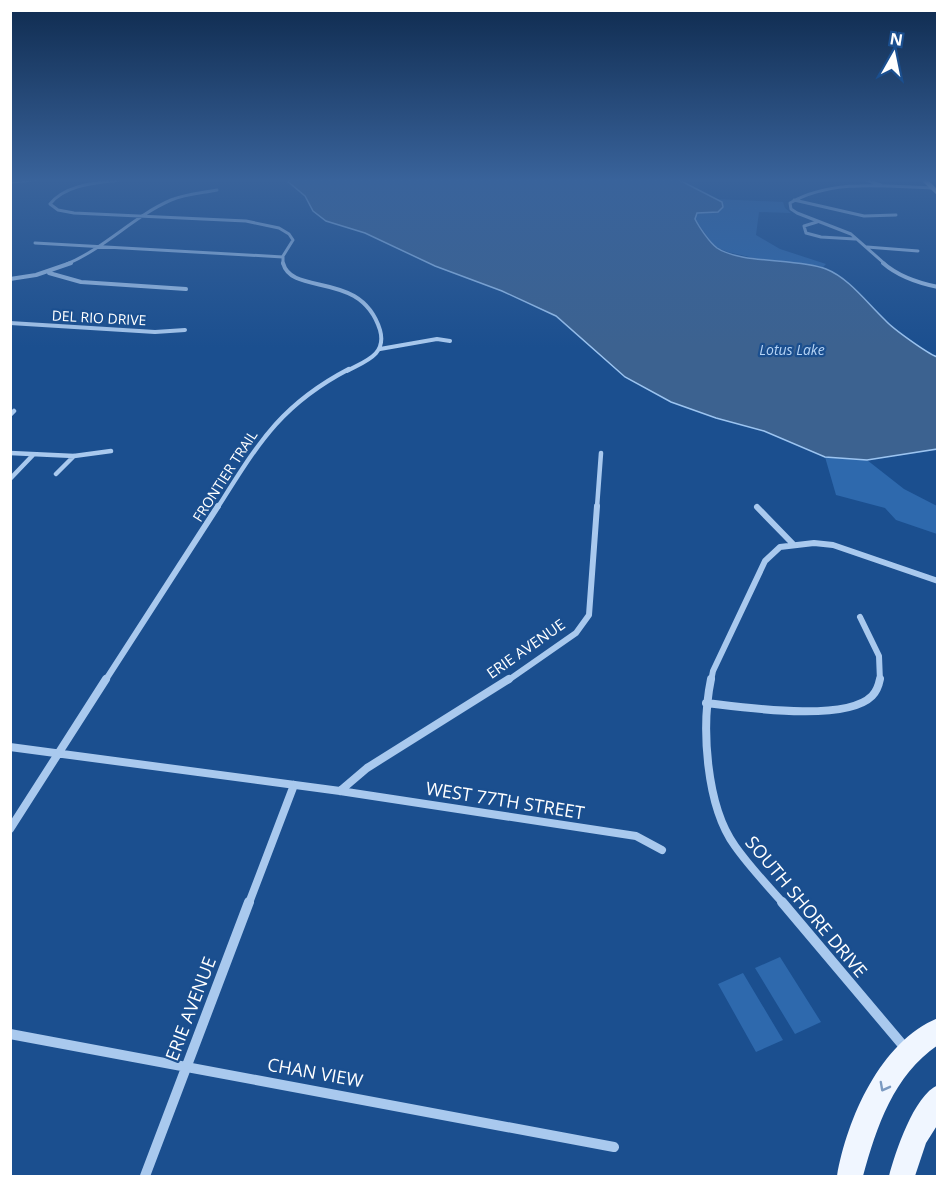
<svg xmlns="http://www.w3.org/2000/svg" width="948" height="1187" font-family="'Open Sans',sans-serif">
  <rect width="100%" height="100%" fill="#1b4f8f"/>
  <path fill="#2e69ad" d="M 716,199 L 783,202 L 785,208 L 791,213 L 759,212 L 756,235 L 780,249 L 826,264 L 823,267 L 758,259 L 728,252 L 715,247 L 695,219 L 697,213 L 718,212 L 722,202 Z
    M 825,457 L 867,460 L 904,489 L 937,506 L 937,534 L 896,520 L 885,508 L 836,495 Z
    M 780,957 L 821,1022 L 795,1034 L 755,968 Z
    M 743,973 L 783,1040 L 756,1052 L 718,984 Z"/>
  <path fill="#3c6290" stroke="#9cc4f0" stroke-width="1.5" d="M 286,180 L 678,180 L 683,182 L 722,202 L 723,207 L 718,212 L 697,213 L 695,219 C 699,227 710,243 717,248 C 741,264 797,258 826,269 C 849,278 867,303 885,320 C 893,329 927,353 937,357 L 937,449 L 867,460 L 825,457 L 764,431 L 716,418 L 671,402 L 625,377 L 556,316 L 502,291 L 435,266 L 365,233 L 326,221 L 313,211 L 305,196 Z"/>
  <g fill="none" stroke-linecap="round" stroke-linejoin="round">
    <path stroke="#9cc4f0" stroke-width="1.5" d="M 10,183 L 41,180"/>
    <path stroke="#a9c9ee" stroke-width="3" d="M 120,180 C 97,183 66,184 50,204 L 58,210 L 74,213 L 246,221 L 279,228 L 289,234 L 293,240 L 283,256 L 283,264
      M 866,180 L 881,185
      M 794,200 L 864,216 L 896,215
      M 817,222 L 804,226 L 806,233 L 821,237 L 855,239
      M 35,243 L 283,257
      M 867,247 L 918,251
      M 67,264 C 105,248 134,216 171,200 C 186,194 202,193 217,190
      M 885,264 L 851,234 L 797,213 L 791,209 L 790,203 C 832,179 884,186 931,188"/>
    <path stroke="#a9c9ee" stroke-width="4" d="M 283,263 C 292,297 361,269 380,330 C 387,355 365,361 347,371
      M 883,263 C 899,277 918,283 938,287
      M 49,273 L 81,282 L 186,289
      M 10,279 L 36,275 L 71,263
      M 10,323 L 155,332 L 185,330
      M 380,349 L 437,339 L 450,341"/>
    <path stroke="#a9c9ee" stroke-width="4.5" d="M 10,415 L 14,411
      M 10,453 L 74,456 L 111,451
      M 56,474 L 74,456
      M 10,479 L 33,455
      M 218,507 C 258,444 280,405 349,369
      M 597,507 L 601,453"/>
    <path stroke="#a9c9ee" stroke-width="6" d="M 757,507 L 793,544
      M 860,617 L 879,656 L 880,681
      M 105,681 L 218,506
      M 507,681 L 576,633 L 589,615 L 597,506
      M 711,681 L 713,671 L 765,561 L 780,547 L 814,543 L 833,545 L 938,581"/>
    <path stroke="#a9c9ee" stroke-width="8" d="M 711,679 C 701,727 706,806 735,846 C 749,866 767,885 783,903
      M 706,703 C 742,707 845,723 872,696 C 876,692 879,684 880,679
      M 10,747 L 340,791 L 636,836 L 662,850
      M 340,791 L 367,768 L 509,679
      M 10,829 L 106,679
      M 249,903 L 294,785"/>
    <path stroke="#a9c9ee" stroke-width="10" d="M 782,902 L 906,1049
      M 10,1034 L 614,1147
      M 145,1176 L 249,902"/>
    <path fill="#f0f6ff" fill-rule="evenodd" d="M 921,180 L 928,180 L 938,190 L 938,196 Z
      M 938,1018 L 938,1045 C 893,1076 877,1126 863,1176 L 837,1176 C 847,1119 880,1042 938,1018 Z
      M 938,1085 L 938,1124 L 926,1143 L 915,1176 L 889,1176 C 895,1153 914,1095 938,1085 Z"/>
  </g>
  <defs><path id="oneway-chevron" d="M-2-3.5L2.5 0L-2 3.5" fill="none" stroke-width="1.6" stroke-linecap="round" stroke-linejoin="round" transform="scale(1.5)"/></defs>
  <use stroke="#7b9ac1" href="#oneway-chevron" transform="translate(884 1087) rotate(118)"/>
  <linearGradient id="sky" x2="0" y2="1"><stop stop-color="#0f2b4f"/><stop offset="0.52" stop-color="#39639b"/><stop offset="1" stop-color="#39639b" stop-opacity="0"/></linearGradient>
  <rect width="948" height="347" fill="url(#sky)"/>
  <g text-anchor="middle" stroke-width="4.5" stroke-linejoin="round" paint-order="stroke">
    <g font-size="14" fill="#fff" stroke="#1b4f8f">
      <text transform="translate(99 318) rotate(3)" y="5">DEL RIO DRIVE</text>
      <text transform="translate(225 476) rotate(-57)" y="5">FRONTIER TRAIL</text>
    </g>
    <g font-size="14" font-style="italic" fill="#b5d3f5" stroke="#1b4f8f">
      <text x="792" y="355">Lotus Lake</text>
    </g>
    <g font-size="15" fill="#fff" stroke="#1b4f8f">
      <text transform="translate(526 649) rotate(-35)" y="5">ERIE AVENUE</text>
    </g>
    <g font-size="18" fill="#fff" stroke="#1b4f8f">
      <text transform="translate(505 801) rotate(9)" y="6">WEST 77TH STREET</text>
      <text transform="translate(806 907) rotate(50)" y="6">SOUTH SHORE DRIVE</text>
      <text transform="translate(191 1009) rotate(-69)" y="6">ERIE AVENUE</text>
      <text transform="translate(315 1073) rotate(10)" y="6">CHAN VIEW</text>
    </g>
  </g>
  <rect width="948" height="1187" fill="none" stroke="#ffffff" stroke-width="24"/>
  <g transform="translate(894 54) rotate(9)" stroke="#1b4f8f" stroke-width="4.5" paint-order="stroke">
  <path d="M0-4.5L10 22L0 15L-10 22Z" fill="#ffffff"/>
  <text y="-9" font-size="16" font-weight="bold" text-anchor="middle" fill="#ffffff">N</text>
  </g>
</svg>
